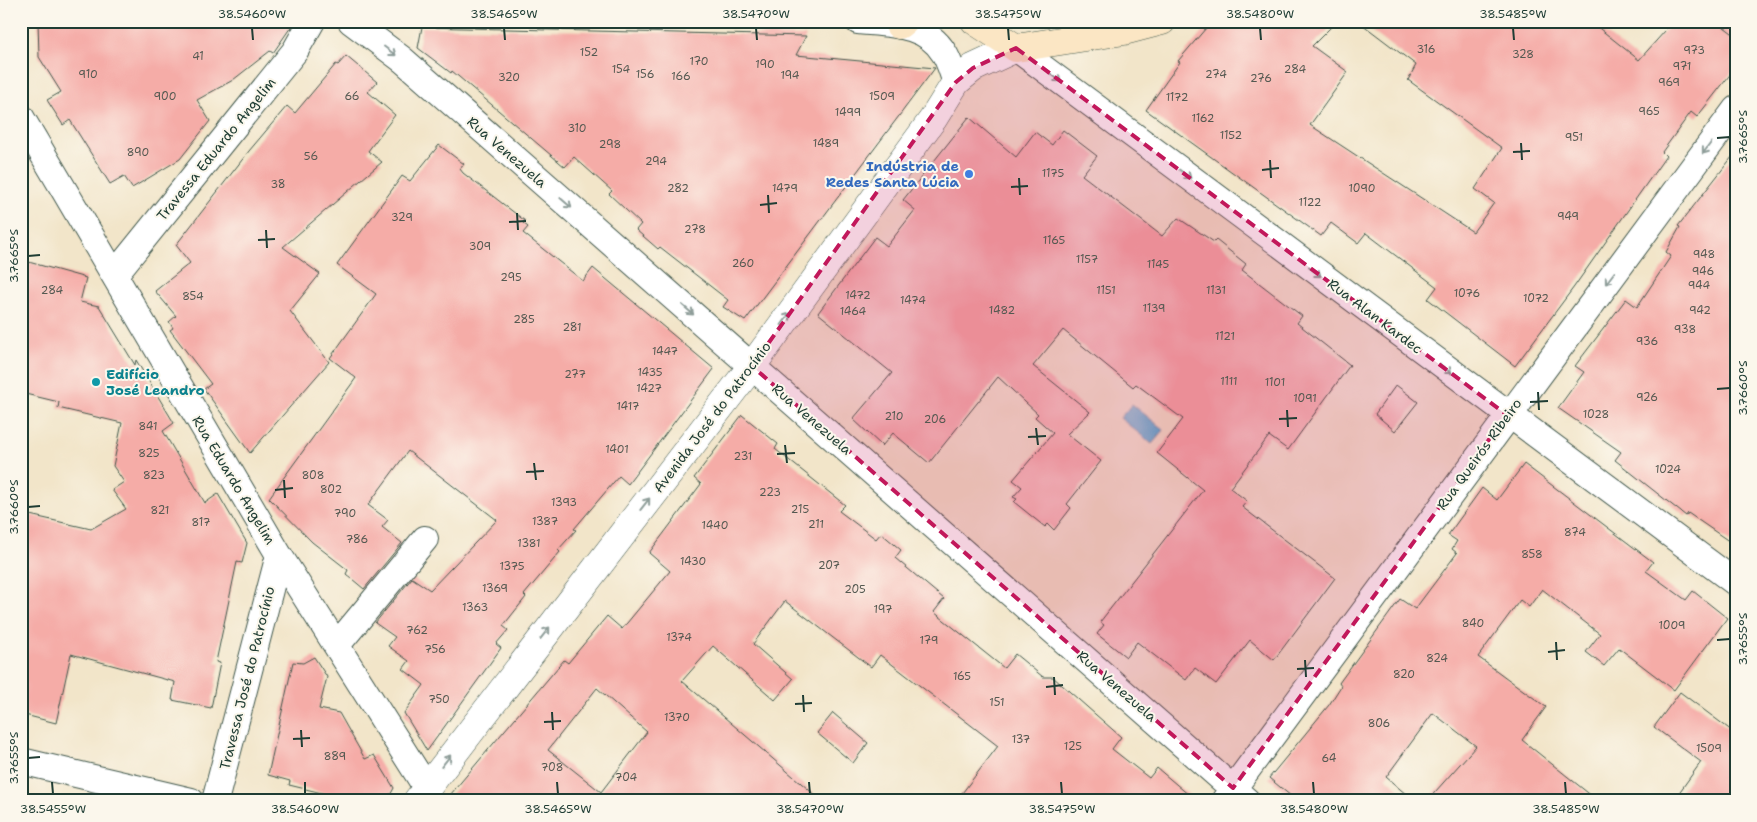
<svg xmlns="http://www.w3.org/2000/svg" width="1757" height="822" font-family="'Shantell Sans',sans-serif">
  <rect width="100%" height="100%" fill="#fbf7ec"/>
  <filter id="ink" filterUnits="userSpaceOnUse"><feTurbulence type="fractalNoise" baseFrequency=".02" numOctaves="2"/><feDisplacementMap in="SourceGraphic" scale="10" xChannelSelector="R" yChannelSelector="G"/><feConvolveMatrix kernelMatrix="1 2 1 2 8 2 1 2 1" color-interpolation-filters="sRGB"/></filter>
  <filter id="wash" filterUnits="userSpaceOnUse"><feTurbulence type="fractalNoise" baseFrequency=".0096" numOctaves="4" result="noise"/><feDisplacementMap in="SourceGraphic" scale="20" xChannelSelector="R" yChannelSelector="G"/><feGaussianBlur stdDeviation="1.12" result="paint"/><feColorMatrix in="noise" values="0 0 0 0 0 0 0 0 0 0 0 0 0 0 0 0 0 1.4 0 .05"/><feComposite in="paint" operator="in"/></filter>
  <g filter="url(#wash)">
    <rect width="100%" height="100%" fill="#f2e5c9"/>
    <path fill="#55b0d3" stroke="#3a7684" d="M 1132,404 L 1164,430 L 1152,444 L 1120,418 Z"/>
    <g id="blocks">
      <path fill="#f5aca7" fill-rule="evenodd" d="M 38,21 L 295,21 L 273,53 L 270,51 L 233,80 L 197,100 L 210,121 L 180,159 L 132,188 L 124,176 L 110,184 L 70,120 L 63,125 L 47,100 L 61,92 L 39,57 Z
        M 1212,21 L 1337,21 L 1312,46 L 1348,72 L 1310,125 L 1473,232 L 1494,203 L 1475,189 L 1502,148 L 1408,80 L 1416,65 L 1358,21 L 1590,21 L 1639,60 L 1674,21 L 1716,21 L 1736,36 L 1736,67 L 1697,117 L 1691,112 L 1662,152 L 1666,156 L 1574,287 L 1515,366 L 1428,299 L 1437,287 L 1366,233 L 1358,243 L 1331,223 L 1321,236 L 1146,110 L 1180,62 L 1178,61 Z
        M 422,27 L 806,36 L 796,55 L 935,68 L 745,321 L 723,307 L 728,300 L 660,247 L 658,249 L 636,230 L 641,224 L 609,194 L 612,191 L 574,157 L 565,167 L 452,71 L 451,73 L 418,48 Z
        M 346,56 L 377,82 L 368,92 L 395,115 L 368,151 L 382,162 L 283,247 L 320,274 L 290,311 L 329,362 L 250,453 L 204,389 L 211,384 L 170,330 L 173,328 L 169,322 L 176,316 L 155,291 L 190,263 L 176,245 L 249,151 L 287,106 L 295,113 L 336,64 L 338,65 Z
        M 969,117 L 1016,157 L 1035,132 L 1052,145 L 1063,130 L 1097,156 L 1082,175 L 1162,236 L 1178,218 L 1214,242 L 1216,240 L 1246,264 L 1242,270 L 1302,316 L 1297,323 L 1350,365 L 1288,450 L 1269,436 L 1230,488 L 1247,501 L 1242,507 L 1335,578 L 1274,660 L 1250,640 L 1216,684 L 1195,668 L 1186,680 L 1137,642 L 1126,657 L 1097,634 L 1104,625 L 1100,622 L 1203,490 L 1157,453 L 1183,419 L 1136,384 L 1133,387 L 1063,330 L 1033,366 L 1090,412 L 1067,434 L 1101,461 L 1067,504 L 1071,508 L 1054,530 L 1048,524 L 1045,527 L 1014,502 L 1017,499 L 1013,497 L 1022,487 L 1013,480 L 1053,433 L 1035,417 L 1038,414 L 998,377 L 929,463 L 893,433 L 882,446 L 853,419 L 892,373 L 818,313 L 875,237 L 887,246 L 915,210 L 903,200 Z
        M 439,145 L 464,164 L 460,169 L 463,173 L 525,221 L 523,223 L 528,227 L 523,233 L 583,281 L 593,268 L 714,369 L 628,484 L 619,476 L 574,529 L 576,530 L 558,550 L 560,552 L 524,595 L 526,597 L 503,626 L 508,630 L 496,644 L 501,648 L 427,751 L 404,713 L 424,685 L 403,669 L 409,661 L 388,646 L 395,637 L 375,623 L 412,578 L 430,590 L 497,520 L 408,451 L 368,505 L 388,520 L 382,527 L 402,543 L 364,589 L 346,574 L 348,570 L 312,542 L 269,498 L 356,378 L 330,358 L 376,294 L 337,265 L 402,176 L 410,181 Z
        M 1736,152 L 1736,546 L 1688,513 L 1686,516 L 1615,460 L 1621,452 L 1558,408 L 1584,372 L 1575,366 L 1626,299 L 1637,307 L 1671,256 L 1666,252 L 1680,227 L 1678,226 Z
        M 25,261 L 86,278 L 80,302 L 99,306 L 135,365 L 136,360 L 174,423 L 163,431 L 205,503 L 218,494 L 247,543 L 242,563 L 237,562 L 216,662 L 220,663 L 211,708 L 172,700 L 175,682 L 71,654 L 56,723 L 21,714 L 21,513 L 91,529 L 126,509 L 112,490 L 124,482 L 113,466 L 122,423 L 58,408 L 59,402 L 21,393 L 21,275 Z
        M 1396,385 L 1418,402 L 1395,431 L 1375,414 Z
        M 742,415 L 778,444 L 775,449 L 845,505 L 839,511 L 876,539 L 881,533 L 901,550 L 895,558 L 944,599 L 934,612 L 1004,668 L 1015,654 L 1043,677 L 1053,677 L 1121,737 L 1112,749 L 1149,778 L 1157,768 L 1196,801 L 956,801 L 998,746 L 880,655 L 871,667 L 785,601 L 753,644 L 793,679 L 775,700 L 713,646 L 682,681 L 822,801 L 445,801 L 564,660 L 568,663 L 607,616 L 622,629 L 670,571 L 649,553 L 701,484 L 694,478 ZM 597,688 L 647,732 L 601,792 L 548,750 Z
        M 1524,464 L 1653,562 L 1646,571 L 1686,600 L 1693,591 L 1727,618 L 1674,690 L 1619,648 L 1604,666 L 1586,652 L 1600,634 L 1542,589 L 1529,607 L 1520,600 L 1478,657 L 1546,707 L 1522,740 L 1598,801 L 1427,801 L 1476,746 L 1433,713 L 1386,777 L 1414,801 L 1297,801 L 1269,778 L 1329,705 L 1341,686 L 1339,683 L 1400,599 L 1415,609 L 1457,553 L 1452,549 L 1457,541 L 1448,535 L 1482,488 L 1497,500 Z
        M 314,657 L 327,677 L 319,709 L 339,713 L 365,759 L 374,755 L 394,788 L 387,801 L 355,801 L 289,785 L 290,781 L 268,775 L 293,662 L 303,663 Z
        M 1680,692 L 1736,734 L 1736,801 L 1673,801 L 1701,762 L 1654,727 Z
        M 833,713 L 868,743 L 853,763 L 817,733 Z"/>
    </g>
  </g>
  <g filter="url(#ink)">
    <use href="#blocks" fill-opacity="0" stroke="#3f564a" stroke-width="1"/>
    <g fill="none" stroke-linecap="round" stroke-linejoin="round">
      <defs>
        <path id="minor" d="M 351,21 L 403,60 L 1247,801
          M 858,21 C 890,24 926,23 944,53 C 950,62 952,73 956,82
          M 1016,48 L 1736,583
          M 21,117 L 279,555 L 426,787
          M 115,274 L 295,51 L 312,21
          M 337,645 L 425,539
          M 21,761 L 191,801
          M 215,801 L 279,555
          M 1224,801 L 1736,109"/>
        <path id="tertiary" d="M 417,801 L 752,366 L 933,119 L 956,82 L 973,68 L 1016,48"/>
        <path id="secondary" d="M 975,21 L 1016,48 L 1124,31 L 1162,21
          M 899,25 L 904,21"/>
      </defs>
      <use href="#minor" stroke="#3f564a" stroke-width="28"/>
      <use href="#tertiary" stroke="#3f564a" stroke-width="29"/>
      <use href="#secondary" stroke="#3f564a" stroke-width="29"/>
      <use href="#minor" stroke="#fff" stroke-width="26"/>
      <use href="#tertiary" stroke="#fff" stroke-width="28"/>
      <use href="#secondary" stroke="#fbe6c4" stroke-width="28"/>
    </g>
    <defs><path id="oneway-shaft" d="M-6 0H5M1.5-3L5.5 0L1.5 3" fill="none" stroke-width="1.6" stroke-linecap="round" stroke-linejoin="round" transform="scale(1.25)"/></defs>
    <g stroke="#8f9e9a">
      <use href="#oneway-shaft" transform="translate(390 51) rotate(37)"/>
      <use href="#oneway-shaft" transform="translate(1055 77) rotate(37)"/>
      <use href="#oneway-shaft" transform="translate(1707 148) rotate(127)"/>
      <use href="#oneway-shaft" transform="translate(1185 174) rotate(37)"/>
      <use href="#oneway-shaft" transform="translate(566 203) rotate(41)"/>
      <use href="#oneway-shaft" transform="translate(1315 272) rotate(37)"/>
      <use href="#oneway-shaft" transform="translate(1610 278) rotate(127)"/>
      <use href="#oneway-shaft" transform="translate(688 310) rotate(41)"/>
      <use href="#oneway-shaft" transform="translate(786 319) rotate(-54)"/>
      <use href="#oneway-shaft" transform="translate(1446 369) rotate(37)"/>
      <use href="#oneway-shaft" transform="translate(645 504) rotate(-52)"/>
      <use href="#oneway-shaft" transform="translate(545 633) rotate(-52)"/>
      <use href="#oneway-shaft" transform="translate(446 761) rotate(-52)"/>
    </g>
  </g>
  <path fill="#c2185b" fill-opacity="0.2" stroke="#c2185b" stroke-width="4" stroke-dasharray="10 6" stroke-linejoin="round" d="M 1016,48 L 1507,415 L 1233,788 L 752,366 L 956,82 L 973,68 Z"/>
  <path fill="none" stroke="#1f3d34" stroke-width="2" d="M 252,28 L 253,40M 504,28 L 505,40M 756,28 L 757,40M 1008,28 L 1009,40M 1260,28 L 1261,40M 1513,28 L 1514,40M 1717,138 L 1730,137M 1521,143 L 1522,160M 1513,152 L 1530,151M 1270,160 L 1271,178M 1262,170 L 1279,168M 1019,178 L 1020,195M 1011,187 L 1028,186M 768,195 L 769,213M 760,205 L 777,203M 517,213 L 518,230M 509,222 L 526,221M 266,230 L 267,248M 258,240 L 275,239M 28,256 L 40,255M 1717,389 L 1730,388M 1538,392 L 1539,410M 1530,402 L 1548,401M 1287,410 L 1288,427M 1279,419 L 1297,418M 1036,428 L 1038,445M 1028,437 L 1046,436M 785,445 L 787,463M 777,454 L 795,453M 534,463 L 536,480M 526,472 L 544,471M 284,480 L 285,498M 275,490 L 293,488M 28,507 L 40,506M 1717,640 L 1730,639M 1556,642 L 1557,660M 1548,652 L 1565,650M 1305,660 L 1306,677M 1297,669 L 1314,668M 1054,677 L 1055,695M 1046,687 L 1063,685M 803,695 L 804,712M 795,704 L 812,703M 552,712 L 553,730M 544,722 L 561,721M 301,730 L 302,747M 293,739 L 310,738M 28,758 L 40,757M 52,782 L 53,794M 305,782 L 305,794M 557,782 L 558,794M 809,782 L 810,794M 1061,782 L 1062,794M 1313,782 L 1314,794M 1565,782 L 1566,794"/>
  <circle fill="#3f7fe0" stroke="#fbf7ec" stroke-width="2" cx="969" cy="174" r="5"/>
  <circle fill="#0f9aa8" stroke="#fbf7ec" stroke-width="2" cx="96" cy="382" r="5"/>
  <g text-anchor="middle" stroke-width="4" stroke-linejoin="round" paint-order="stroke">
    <g font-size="11" fill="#545951">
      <text x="1426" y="53">316</text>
      <text x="1694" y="54">973</text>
      <text x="589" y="56">152</text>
      <text x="1523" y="58">328</text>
      <text x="198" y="60">41</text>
      <text x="699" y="65">170</text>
      <text x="765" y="68">190</text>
      <text x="1682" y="70">971</text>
      <text x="621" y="73">154</text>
      <text x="1295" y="73">284</text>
      <text x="88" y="78">910</text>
      <text x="645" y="78">156</text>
      <text x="1216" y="78">274</text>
      <text x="790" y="79">194</text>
      <text x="681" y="80">166</text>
      <text x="509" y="81">320</text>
      <text x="1261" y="82">276</text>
      <text x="1669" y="86">969</text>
      <text x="165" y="100">900</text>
      <text x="352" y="100">66</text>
      <text x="882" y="100">1509</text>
      <text x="1177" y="101">1172</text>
      <text x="1649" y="115">965</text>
      <text x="848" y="116">1499</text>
      <text x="1203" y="122">1162</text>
      <text x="577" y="132">310</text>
      <text x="1231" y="139">1152</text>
      <text x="1574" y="141">951</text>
      <text x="826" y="147">1489</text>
      <text x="610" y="148">298</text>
      <text x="138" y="156">890</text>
      <text x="311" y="160">56</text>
      <text x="656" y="165">294</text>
      <text x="1053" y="177">1175</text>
      <text x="278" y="188">38</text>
      <text x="678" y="192">282</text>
      <text x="785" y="192">1479</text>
      <text x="1362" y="192">1090</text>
      <text x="1310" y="206">1122</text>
      <text x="1568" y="220">949</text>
      <text x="402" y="221">329</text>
      <text x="695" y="233">278</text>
      <text x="1054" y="244">1165</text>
      <text x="480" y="250">309</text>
      <text x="1704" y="258">948</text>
      <text x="1087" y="263">1157</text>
      <text x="743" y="267">260</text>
      <text x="1158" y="268">1145</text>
      <text x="1703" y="275">946</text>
      <text x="511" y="281">295</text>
      <text x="1699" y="289">944</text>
      <text x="52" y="294">284</text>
      <text x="1106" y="294">1151</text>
      <text x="1216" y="294">1131</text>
      <text x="1467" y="297">1076</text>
      <text x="858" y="299">1472</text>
      <text x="193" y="300">854</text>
      <text x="1536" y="302">1072</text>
      <text x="913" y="304">1474</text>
      <text x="1154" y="312">1139</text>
      <text x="1002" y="314">1482</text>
      <text x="1700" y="314">942</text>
      <text x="853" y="315">1464</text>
      <text x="524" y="323">285</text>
      <text x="572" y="331">281</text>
      <text x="1685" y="333">938</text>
      <text x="1225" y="340">1121</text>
      <text x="1647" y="345">936</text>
      <text x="665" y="355">1447</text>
      <text x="650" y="376">1435</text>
      <text x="575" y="378">277</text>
      <text x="1229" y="385">1111</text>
      <text x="1275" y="386">1101</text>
      <text x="649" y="392">1427</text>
      <text x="1647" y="401">926</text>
      <text x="1305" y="402">1091</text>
      <text x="628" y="410">1417</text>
      <text x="1596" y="418">1028</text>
      <text x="894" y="420">210</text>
      <text x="935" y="423">206</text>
      <text x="148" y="430">841</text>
      <text x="617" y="453">1401</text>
      <text x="149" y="457">825</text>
      <text x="743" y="460">231</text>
      <text x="1668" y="473">1024</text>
      <text x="154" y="479">823</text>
      <text x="313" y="479">808</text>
      <text x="331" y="493">802</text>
      <text x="770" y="496">223</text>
      <text x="564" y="506">1393</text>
      <text x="800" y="513">215</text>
      <text x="160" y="514">821</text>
      <text x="345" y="517">790</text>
      <text x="545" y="525">1387</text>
      <text x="201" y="526">817</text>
      <text x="816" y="528">211</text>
      <text x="715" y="529">1440</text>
      <text x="1575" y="536">874</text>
      <text x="357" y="543">786</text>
      <text x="529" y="547">1381</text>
      <text x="1532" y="558">858</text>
      <text x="693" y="565">1430</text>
      <text x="829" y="569">207</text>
      <text x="512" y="570">1375</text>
      <text x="495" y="592">1369</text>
      <text x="855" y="593">205</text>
      <text x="475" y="611">1363</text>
      <text x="883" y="613">197</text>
      <text x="1473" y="627">840</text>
      <text x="1672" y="629">1009</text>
      <text x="417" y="634">762</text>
      <text x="679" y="641">1374</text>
      <text x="929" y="644">179</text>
      <text x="435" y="653">756</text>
      <text x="1437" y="662">824</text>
      <text x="1404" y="678">820</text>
      <text x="962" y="680">165</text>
      <text x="439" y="703">750</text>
      <text x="997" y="706">151</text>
      <text x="677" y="721">1370</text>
      <text x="1379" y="727">806</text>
      <text x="1021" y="743">137</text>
      <text x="1073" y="750">125</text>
      <text x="1709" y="752">1509</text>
      <text x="335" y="760">889</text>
      <text x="1329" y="762">64</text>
      <text x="552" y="771">708</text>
      <text x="626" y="781">704</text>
    </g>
    <g font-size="14" fill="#1f3d34" stroke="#fbf7ec">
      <text transform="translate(216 149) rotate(-51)" y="5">Travessa Eduardo Angelim</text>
      <text transform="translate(507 152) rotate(41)" y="5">Rua Venezuela</text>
      <text transform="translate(1375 316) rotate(37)" y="5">Rua Alan Kardec</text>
      <text transform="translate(712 417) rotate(-53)" y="5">Avenida José do Patrocínio</text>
      <text transform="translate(812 419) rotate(41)" y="5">Rua Venezuela</text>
      <text transform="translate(1479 454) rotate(-54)" y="5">Rua Queirós Ribeiro</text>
      <text transform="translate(234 480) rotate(59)" y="5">Rua Eduardo Angelim</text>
      <text transform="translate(247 678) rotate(-76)" y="5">Travessa José do Patrocínio</text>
      <text transform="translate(1117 686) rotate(41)" y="5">Rua Venezuela</text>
    </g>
    <g font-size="14" font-weight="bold" fill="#366cbe" stroke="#fbf7ec" text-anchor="end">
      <text x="959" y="171">Indústria de<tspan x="959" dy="16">Redes Santa Lúcia</tspan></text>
    </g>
    <g font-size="14" font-weight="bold" fill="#0d838f" stroke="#fbf7ec" text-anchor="start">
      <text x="106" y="379">Edifício<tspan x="106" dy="16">José Leandro</tspan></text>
    </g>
  </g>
  <rect width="1757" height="822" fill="none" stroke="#fbf7ec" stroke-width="55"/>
  <rect x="28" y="28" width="1702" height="766" fill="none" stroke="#1f3d34" stroke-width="2"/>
  <g font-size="12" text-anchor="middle" fill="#1f3d34">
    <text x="252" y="18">38.5460°W</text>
    <text x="504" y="18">38.5465°W</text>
    <text x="756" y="18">38.5470°W</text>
    <text x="1008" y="18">38.5475°W</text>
    <text x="1260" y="18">38.5480°W</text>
    <text x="1513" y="18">38.5485°W</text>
    <text transform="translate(1743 137) rotate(-90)" y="4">3.7665°S</text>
    <text transform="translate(14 256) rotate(-90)" y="4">3.7665°S</text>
    <text transform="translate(1743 388) rotate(-90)" y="4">3.7660°S</text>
    <text transform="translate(14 507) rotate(-90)" y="4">3.7660°S</text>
    <text transform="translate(1743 639) rotate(-90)" y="4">3.7655°S</text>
    <text transform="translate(14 758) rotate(-90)" y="4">3.7655°S</text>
    <text x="53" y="813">38.5455°W</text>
    <text x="305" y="813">38.5460°W</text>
    <text x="558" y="813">38.5465°W</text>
    <text x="810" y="813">38.5470°W</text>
    <text x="1062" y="813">38.5475°W</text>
    <text x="1314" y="813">38.5480°W</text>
    <text x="1566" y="813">38.5485°W</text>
  </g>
</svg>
